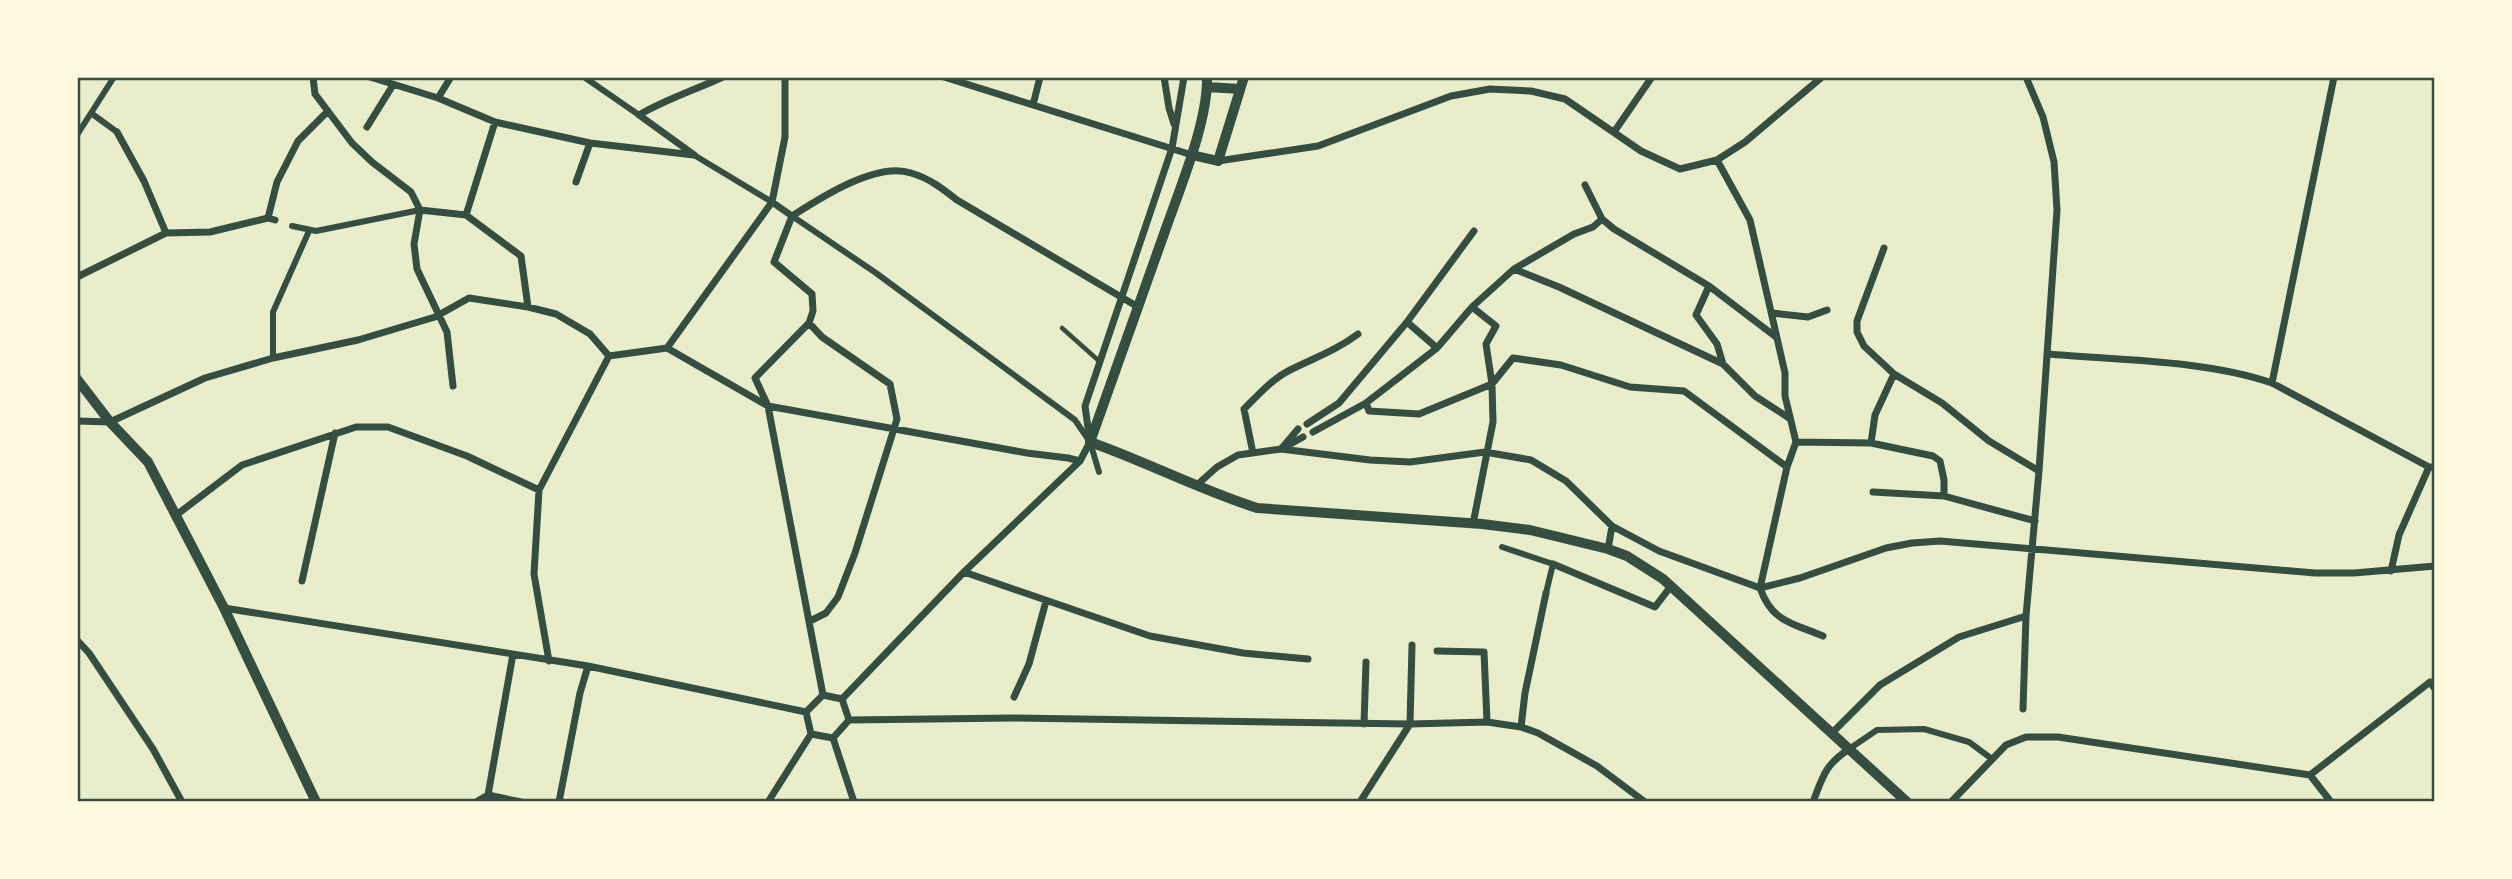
<svg xmlns="http://www.w3.org/2000/svg" width="2512" height="879" font-family="'Source Sans 3',sans-serif">
  <rect width="100%" height="100%" fill="#e9edc9"/>
  <g fill="none" stroke-linecap="round" stroke-linejoin="round">
    <path stroke="#344e41" stroke-width="4.5" d="M 1062,328 L 1099,361"/>
    <path stroke="#344e41" stroke-width="6" d="M 584,77 L 639,115
      M 91,113 L 117,132
      M 77,135 L 114,77
      M 694,155 L 772,202
      M 792,216 L 876,273 L 1075,420 L 1090,442 L 1099,472
      M 292,226 L 316,231 L 420,210
      M 273,358 L 273,312 L 309,231
      M 1502,547 L 1553,564 L 1546,593
      M 1849,749 L 1877,730 L 1924,729 L 1969,742 L 1992,759"/>
    <path stroke="#344e41" stroke-width="7" d="M 313,77 L 315,94 L 352,143 L 372,162 L 411,192 L 420,210
      M 370,77 L 438,98 L 495,122 L 590,143 L 694,155
      M 944,77 L 1192,155
      M 1164,77 L 1169,108 L 1174,124
      M 438,98 L 451,77
      M 1033,105 L 1040,77
      M 367,127 L 393,85
      M 117,132 L 144,181 L 166,233
      M 1614,132 L 1652,77
      M 693,154 L 639,115 C 666,99 695,90 723,77
      M 1717,160 L 1750,220 L 1785,373 L 1785,396 L 1796,442 L 1787,467 L 1760,588
      M 1218,161 L 1318,146 L 1451,96 L 1490,89 L 1531,91 L 1565,99 L 1641,151 L 1680,169 L 1717,160 L 1745,142 L 1822,77
      M 576,182 L 590,143
      M 1585,185 L 1602,219 L 1614,229 L 1709,286 L 1776,337
      M 772,202 L 792,216
      M 420,210 L 414,244 L 417,269 L 447,332 L 453,386
      M 420,210 L 466,215 L 495,122
      M 466,215 L 521,256 L 528,307
      M 792,216 L 774,262 L 812,294 L 813,311 L 809,323 L 755,378 L 768,406 L 823,695
      M 792,216 C 820,198 877,161 911,173 C 929,178 943,189 957,200 L 1138,307
      M 268,218 L 277,182 L 298,141 L 328,111
      M 1884,248 L 1857,321 L 1857,332 L 1864,346 L 1894,374 L 1942,403 L 1989,441 L 2039,471
      M 1514,269 L 1559,287 L 1723,364 L 1755,396 L 1789,418
      M 77,277 L 166,233 L 210,232 L 268,218 L 275,220
      M 1709,286 L 1696,315 L 1717,344 L 1723,364
      M 1472,307 L 1496,326 L 1486,344 L 1492,384 L 1493,422 L 1473,524
      M 1772,313 L 1808,317 L 1827,310
      M 1407,322 L 1474,231
      M 809,323 L 822,337 L 890,384 L 897,419 L 855,553 L 838,597 L 826,613 L 810,621
      M 667,348 L 772,202 L 785,137 L 785,77
      M 2047,354 C 2118,360 2206,360 2272,383 L 2429,467 L 2435,467
      M 609,356 L 667,348 L 768,406 L 1027,453 L 1068,458 L 1080,461
      M 2272,383 L 2334,77
      M 1366,403 L 1369,411 L 1419,414 L 1492,384 L 1513,358 L 1561,365 L 1630,387 L 1684,391 L 1787,467
      M 77,421 L 110,422 L 205,378 L 273,358 L 358,340 L 435,317 L 469,298 L 528,307 L 556,314 L 590,334 L 609,356
      M 1307,424 L 1339,403 L 1407,322 L 1437,348
      M 1313,432 L 1366,403 L 1437,348 L 1472,307 L 1514,269 L 1574,234 L 1593,227 L 1602,219
      M 1796,442 L 1871,443 L 1933,456 L 1940,461 L 1944,480 L 1944,496 L 2035,521
      M 1871,443 L 1875,415 L 1894,374
      M 1285,447 L 1303,437
      M 1281,449 L 1298,429
      M 1253,453 L 1244,409 C 1258,395 1272,379 1290,370 C 1314,358 1337,350 1358,334
      M 1198,484 L 1217,467 L 1238,455 L 1281,449 L 1370,460 L 1410,462 L 1485,452 L 1531,460 L 1566,481 L 1612,526 L 1659,551 L 1760,588 L 1800,578 L 1886,548 L 1912,543 L 1940,541 L 2315,573 L 2354,573 L 2435,566
      M 1873,492 L 1944,496
      M 175,516 L 242,465 L 356,427 L 388,427 L 467,456 L 539,490
      M 1608,549 L 1612,526
      M 1553,564 L 1655,607 L 1671,586
      M 2391,571 L 2399,535 L 2429,467
      M 964,572 L 1150,636 L 1243,653 L 1308,659
      M 302,581 L 335,433
      M 1760,588 C 1772,622 1792,623 1823,636
      M 224,608 L 588,666 L 806,712
      M 77,640 L 89,653 L 153,749 L 182,802
      M 1437,651 L 1484,652 L 1487,722
      M 549,661 L 534,574 L 539,490 L 609,356
      M 823,695 L 842,699
      M 1014,697 L 1029,664 L 1046,601
      M 842,699 L 964,572 L 1080,461 L 1090,442 L 1085,406 L 1172,148 L 1184,77
      M 842,699 L 849,720
      M 2023,709 L 2026,616 L 2039,471 L 2057,210 L 2054,162 L 2043,117 L 2026,77
      M 806,712 L 823,695
      M 806,712 L 811,734
      M 849,720 L 1013,718 L 1410,724 L 1487,722 L 1521,727 L 1538,733 L 1597,766 L 1645,802
      M 1364,724 L 1366,662
      M 1521,727 L 1525,693 L 1546,593
      M 1832,733 L 1880,685 L 1959,637 L 2026,616
      M 811,734 L 833,738
      M 833,738 L 854,802
      M 833,738 L 849,720
      M 488,795 L 513,654
      M 488,795 L 521,802
      M 476,802 L 488,795
      M 559,802 L 580,693 L 588,666
      M 768,802 L 811,734
      M 1360,802 L 1410,724 L 1412,645
      M 1813,802 C 1823,776 1825,765 1849,749
      M 1951,802 L 2006,745 L 2026,737 L 2058,737 L 2310,775
      M 2331,802 L 2310,775 L 2430,682 L 2435,689"/>
    <path stroke="#344e41" stroke-width="10" d="M 1207,77 C 1208,122 1180,188 1165,231 C 1140,301 1115,372 1090,442 C 1147,462 1200,490 1257,508 L 1482,524 L 1530,530 L 1608,549 L 1627,556 L 1663,579 L 1907,802
      M 1207,87 L 1240,89
      M 1192,155 L 1218,161 L 1244,77
      M 77,379 L 110,422 L 148,462 L 224,608 L 316,802"/>
  </g>
  <rect width="2512" height="879" fill="none" stroke="#fefae0" stroke-width="158"/>
  <rect x="79" y="79" width="2354" height="721" fill="none" stroke="#344e41" stroke-width="2.5"/>
</svg>
